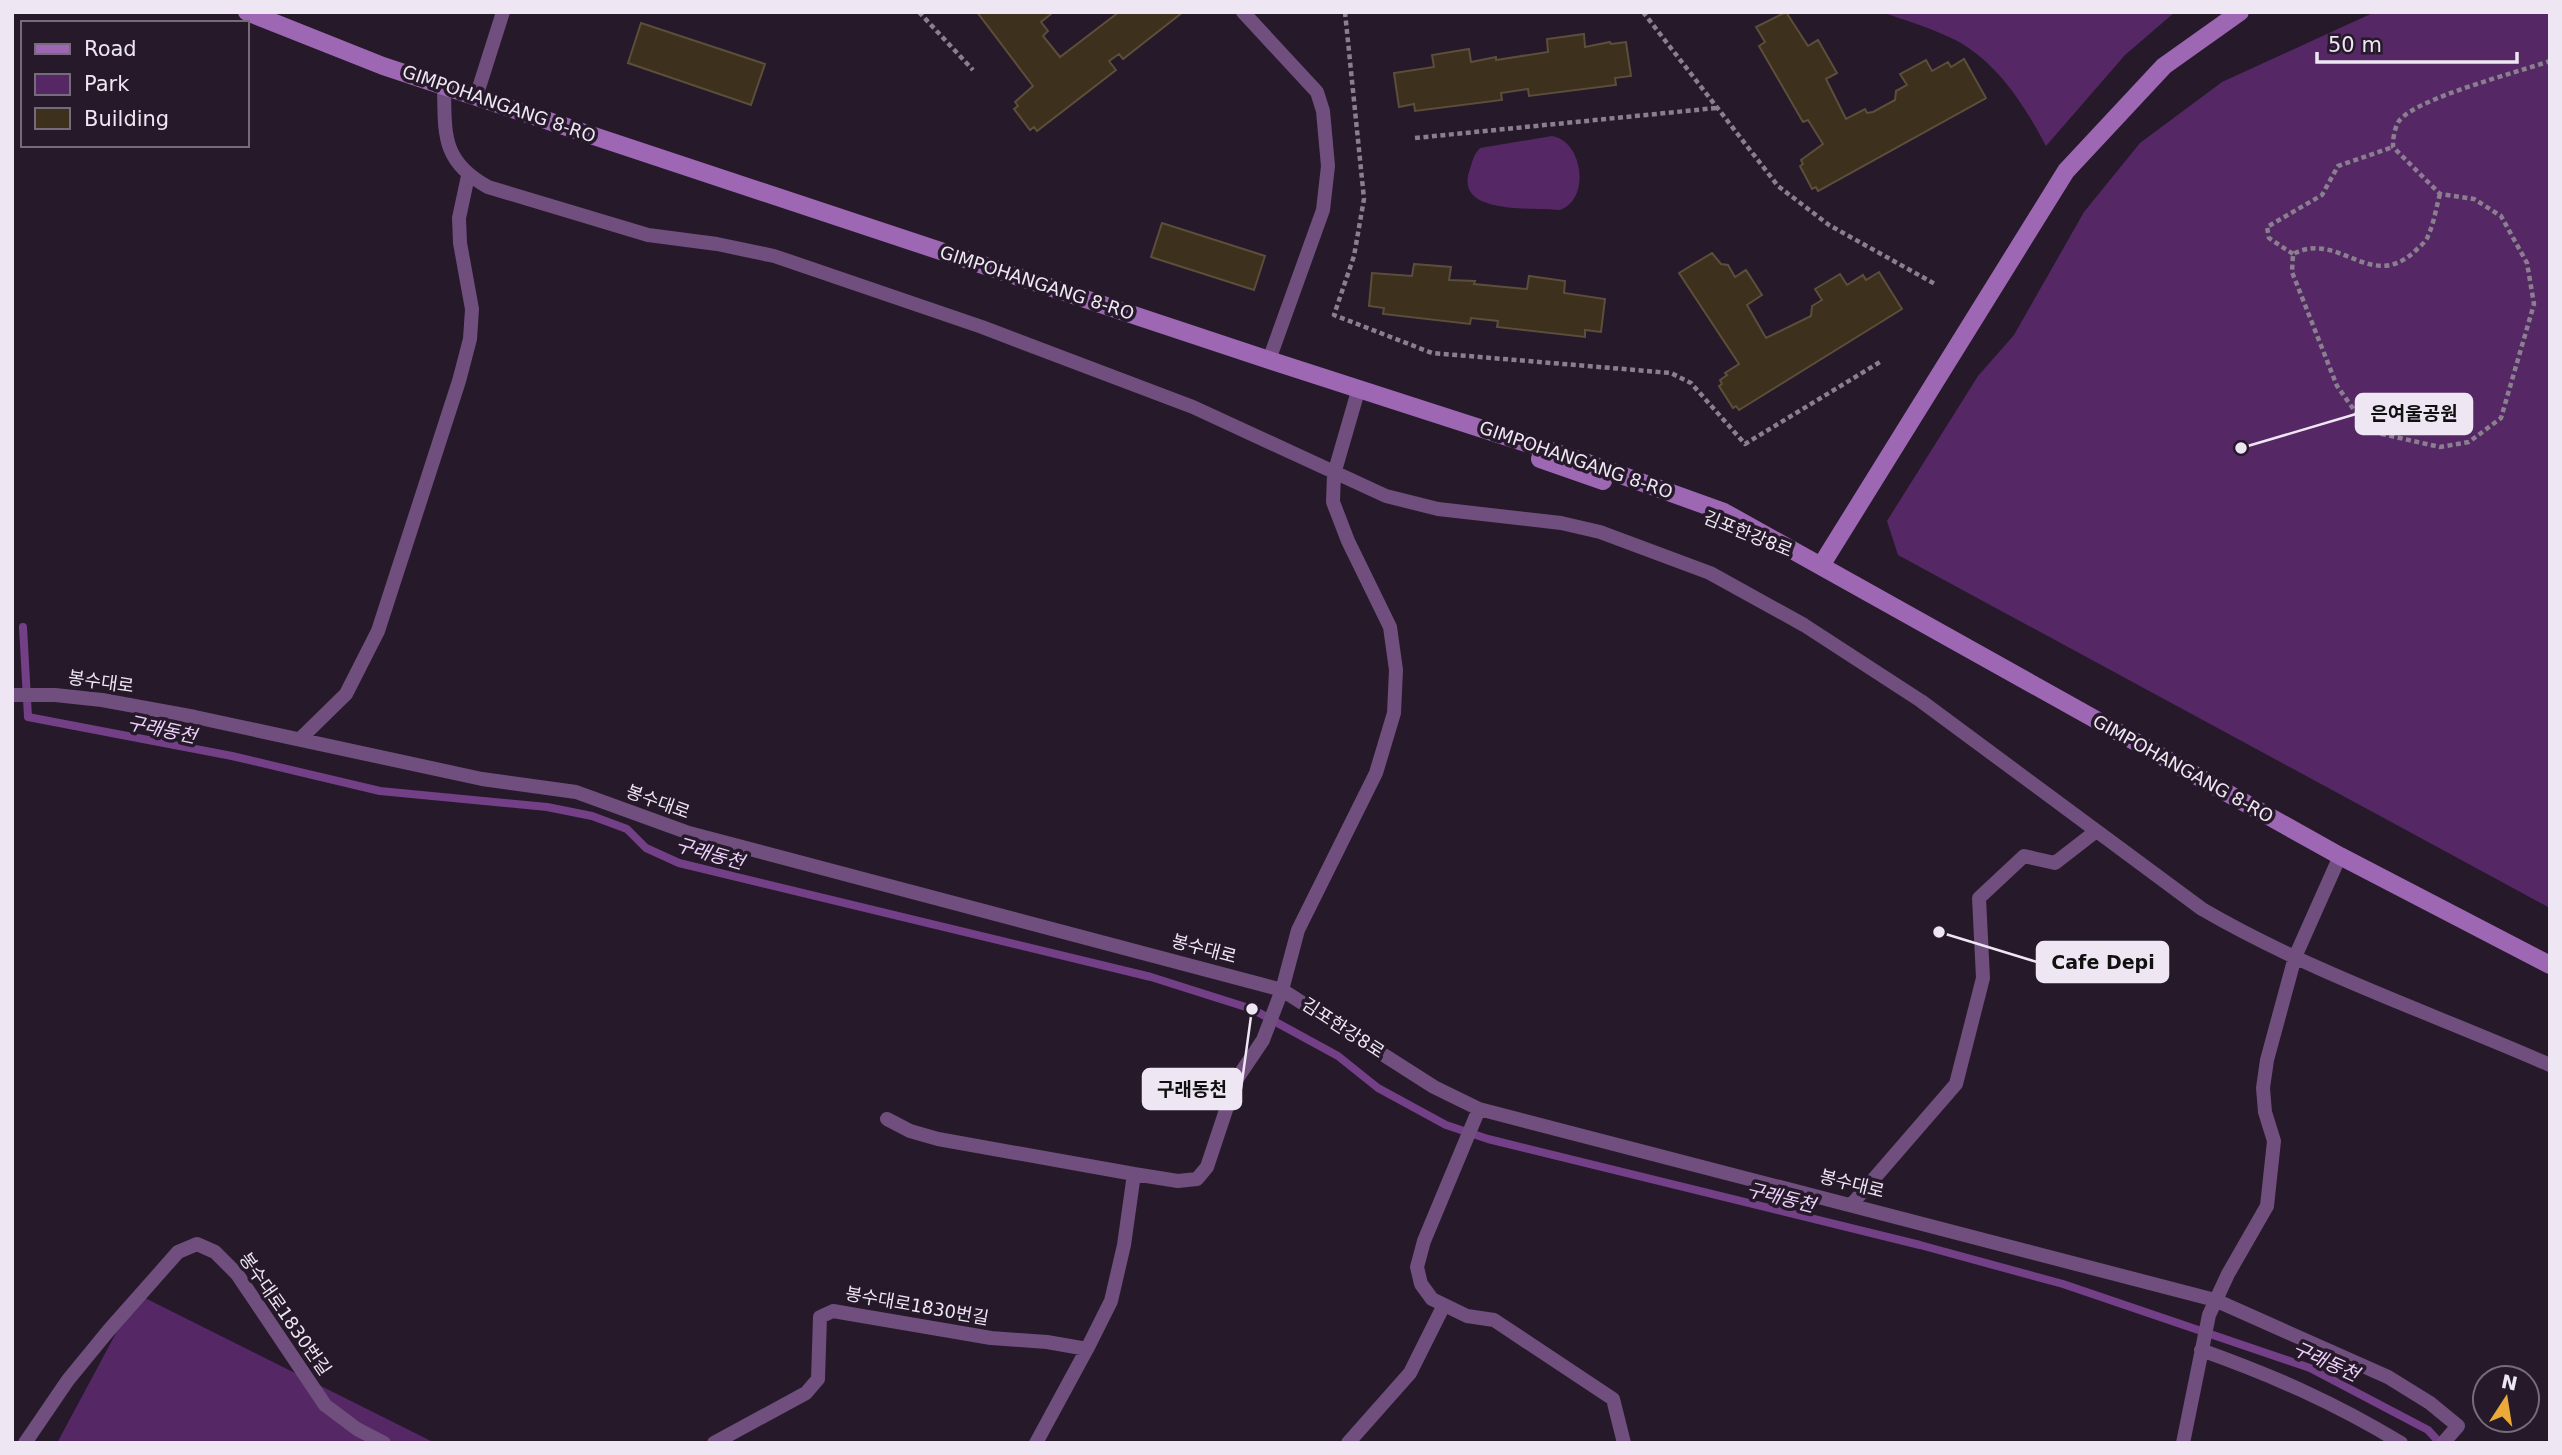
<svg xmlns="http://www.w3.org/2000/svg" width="2562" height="1455" font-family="'DejaVu Sans','Noto Sans KR',sans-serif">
  <rect width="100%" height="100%" fill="#25192a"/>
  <path fill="#552865" d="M 1882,12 L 2175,12 L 2125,55 L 2046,146 C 2024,104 1994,57 1949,37 C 1928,27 1904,20 1882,12 Z
    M 2375,12 L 2550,12 L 2550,908 L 1898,555 L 1887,521 L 1978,376 L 2014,335 L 2084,212 L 2140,143 L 2222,82 Z
    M 1552,136 C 1583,141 1591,199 1560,210 C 1532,207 1456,215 1469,172 C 1472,163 1473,155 1480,148 Z
    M 137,1294 L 435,1443 L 57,1443 Z"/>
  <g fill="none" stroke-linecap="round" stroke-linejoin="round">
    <path stroke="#733f87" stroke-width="8" d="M 23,627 L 28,717 L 232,756 L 380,791 L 547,807 L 592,816 L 627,829 L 646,848 L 679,863 L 1151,977 L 1252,1009 L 1338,1056 L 1378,1088 L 1446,1125 L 1488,1139 L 1920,1245 L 2063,1284 L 2310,1368 L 2428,1430 L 2440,1443"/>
  </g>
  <path fill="#3d301d" stroke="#5c4e3a" stroke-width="2" d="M 977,12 L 1050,12 L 1051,14 L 1041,22 L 1048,31 L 1043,36 L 1060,57 L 1119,12 L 1183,12 L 1123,59 L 1119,54 L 1109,61 L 1116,70 L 1037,131 L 1034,127 L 1030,130 L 1014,109 L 1018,106 L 1015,102 L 1033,86 Z
    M 1786,12 L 1808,46 L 1818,40 L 1837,73 L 1826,79 L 1846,119 L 1865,109 L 1867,113 L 1873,112 L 1895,100 L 1896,91 L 1907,85 L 1900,74 L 1926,60 L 1932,71 L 1948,62 L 1951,67 L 1964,59 L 1986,98 L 1818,191 L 1816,187 L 1812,189 L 1800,166 L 1803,164 L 1801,160 L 1823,144 L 1808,120 L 1803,122 L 1759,46 L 1765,42 L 1756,27 Z
    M 641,23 L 765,64 L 751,105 L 628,63 Z
    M 1584,34 L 1585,47 L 1610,42 L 1611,44 L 1626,42 L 1631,76 L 1615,78 L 1616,85 L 1529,96 L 1528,89 L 1501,93 L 1502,100 L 1415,111 L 1414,104 L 1399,107 L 1394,73 L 1434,67 L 1432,55 L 1469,49 L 1471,62 L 1496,57 L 1496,60 L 1548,52 L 1547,39 Z
    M 1162,223 L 1265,256 L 1254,290 L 1151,257 Z
    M 1712,253 L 1721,264 L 1728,265 L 1735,277 L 1746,270 L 1762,295 L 1747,305 L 1766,338 L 1811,316 L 1812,306 L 1822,300 L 1815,289 L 1840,274 L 1847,285 L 1863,275 L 1866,280 L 1879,272 L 1902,309 L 1739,410 L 1736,406 L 1733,408 L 1719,386 L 1722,384 L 1720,380 L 1727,375 L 1725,373 L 1739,364 L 1679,273 Z
    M 1414,264 L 1451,267 L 1449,280 L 1475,281 L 1474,284 L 1527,289 L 1529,276 L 1565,281 L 1564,293 L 1605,299 L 1601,332 L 1585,330 L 1585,337 L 1497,327 L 1498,321 L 1471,318 L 1470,324 L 1383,314 L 1384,308 L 1369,306 L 1372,273 L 1412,276 Z"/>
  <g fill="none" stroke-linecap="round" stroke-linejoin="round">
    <path stroke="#897f8e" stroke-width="4.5" stroke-dasharray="5 3.5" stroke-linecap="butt" d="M 919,12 L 973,70
      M 1345,12 L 1364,199 L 1354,256 L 1334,315 L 1432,353 L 1671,373 L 1691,383 L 1745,444 L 1880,362
      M 1643,12 L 1778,186 L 1829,225 L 1935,284
      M 1415,138 L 1716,108
      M 2440,194 C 2436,208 2434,223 2428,236 C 2426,242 2419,247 2414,252 C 2370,292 2339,230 2293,254 L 2292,272 L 2337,386 L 2357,414 L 2382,434 L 2440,447 L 2469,442 L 2501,418 L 2534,304 L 2527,263 L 2501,216 L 2474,199 L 2440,194 L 2393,147 C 2393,139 2394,129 2399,121 C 2416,98 2519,72 2550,61
      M 2293,254 L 2269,238 L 2267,227 L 2322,195 L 2338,166 L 2393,147"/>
    <path stroke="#704e7d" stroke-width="14" d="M 1243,12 L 1317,92 L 1323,111 L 1328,166 L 1323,210 L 1269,360
      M 444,86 C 445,134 441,161 488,187 L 648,235 L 717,244 L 774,256 L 982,327 L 1193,407 L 1386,496 L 1438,509 L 1561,523 L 1600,532 L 1710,573 L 1804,625 L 1921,701 L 2202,909 C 2312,973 2434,1014 2550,1065
      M 476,97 L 503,12
      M 1356,398 L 1334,474 L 1333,502 L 1348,541 L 1390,627 L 1396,670 L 1394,713 L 1376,773 L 1298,930 L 1282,990 L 1434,1087 L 1479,1109 L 2215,1300 L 2388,1377 L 2430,1403 L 2458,1426 L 2443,1443
      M 12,695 L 55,695 L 102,700 L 195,717 L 482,779 L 576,792 L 689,833 L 1282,990 L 1263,1040 L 1236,1080 L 1207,1167 L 1197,1179 L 1178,1181 L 1134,1174 L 1124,1245 L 1111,1301 L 1087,1349
      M 300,739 L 346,694 L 378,631 L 459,381 L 470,339 L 472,309 L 460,243 L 459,218 L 468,176
      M 1479,1109 L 1424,1241 L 1417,1267 L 1421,1284 L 1432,1299 L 1467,1316 L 1494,1320 L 1613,1399 L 1624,1443
      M 887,1119 L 910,1131 L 938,1139 L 1134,1174
      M 1852,1204 L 1956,1084 L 1983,978 L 1979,898 L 2024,856 L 2055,863 L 2095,832
      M 2201,1350 C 2274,1376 2335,1403 2401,1443
      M 25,1443 L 68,1380 L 109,1330 L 178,1252 L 197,1244 L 215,1252 L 237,1274 L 325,1405 L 357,1429 L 384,1443
      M 714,1443 L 806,1393 L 818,1379 L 820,1317 L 833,1311 L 991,1338 L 1047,1342 L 1087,1349 L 1036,1443
      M 1348,1443 L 1410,1373 L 1444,1305
      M 2183,1443 L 2209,1315 L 2228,1274 L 2267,1206 L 2274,1141 L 2265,1112 L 2263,1088 L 2267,1060 L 2295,957 L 2340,856"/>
    <path stroke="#9e67b4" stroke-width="18" d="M 247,12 L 383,66 L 1269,360 L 1582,461 L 1724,512 L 2340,856 L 2550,965
      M 1540,459 L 1603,481
      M 1822,564 L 2066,171 L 2164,66 L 2240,12"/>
  </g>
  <g text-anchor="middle" stroke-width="7" stroke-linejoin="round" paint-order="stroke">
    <g font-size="18" fill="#eee6f2" stroke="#25192a">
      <text transform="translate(499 104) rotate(19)" y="6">GIMPOHANGANG 8-RO</text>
      <text transform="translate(1037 283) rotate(18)" y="6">GIMPOHANGANG 8-RO</text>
      <text transform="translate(1576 460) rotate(19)" y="6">GIMPOHANGANG 8-RO</text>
      <text transform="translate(1748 534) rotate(22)" y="6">김포한강8로</text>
      <text transform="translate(101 682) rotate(8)" y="6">봉수대로</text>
      <text transform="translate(2183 769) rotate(29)" y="6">GIMPOHANGANG 8-RO</text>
      <text transform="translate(658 802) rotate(20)" y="6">봉수대로</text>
      <text transform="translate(1204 949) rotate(15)" y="6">봉수대로</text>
      <text transform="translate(1343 1028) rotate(33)" y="6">김포한강8로</text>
      <text transform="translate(1852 1184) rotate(14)" y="6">봉수대로</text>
      <text transform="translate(917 1306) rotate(10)" y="6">봉수대로1830번길</text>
      <text transform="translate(285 1314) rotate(55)" y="6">봉수대로1830번길</text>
    </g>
    <g font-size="19" font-style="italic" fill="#efd2fb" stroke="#25192a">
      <text transform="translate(162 729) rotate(12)" y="7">구래동천</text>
      <text transform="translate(710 853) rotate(16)" y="7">구래동천</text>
      <text transform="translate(1781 1197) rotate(14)" y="7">구래동천</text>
      <text transform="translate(2326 1361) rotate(24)" y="7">구래동천</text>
    </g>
  </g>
  <path fill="none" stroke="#eee6f2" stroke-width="2.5" d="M2241 448L2356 414M1939 932L2037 962M1252 1009L1241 1089"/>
  <g fill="#eee6f2" stroke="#25192a" stroke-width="2.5">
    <circle cx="2241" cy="448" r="7"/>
    <circle cx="1939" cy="932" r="7"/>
    <circle cx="1252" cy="1009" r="7"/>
  </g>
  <g fill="#eee6f2" stroke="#eee6f2" stroke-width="2.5">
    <rect x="2356" y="394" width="116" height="40" rx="7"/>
    <rect x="2037" y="942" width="131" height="40" rx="7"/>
    <rect x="1143" y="1069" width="98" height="40" rx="7"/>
  </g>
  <g font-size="19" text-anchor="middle" font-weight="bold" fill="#111">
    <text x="2414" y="420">은여울공원</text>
    <text x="2103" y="969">Cafe Depi</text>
    <text x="1192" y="1096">구래동천</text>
  </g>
  <rect width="2562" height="1455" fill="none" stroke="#eee6f2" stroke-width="28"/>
  <rect x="21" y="21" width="228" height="126" fill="#25192a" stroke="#756b7a" stroke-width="2"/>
  <rect x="35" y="44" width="35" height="10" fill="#9e67b4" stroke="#756b7a" stroke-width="2"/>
  <text x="84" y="56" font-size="21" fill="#eee6f2">Road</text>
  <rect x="35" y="74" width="35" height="21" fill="#552865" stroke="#756b7a" stroke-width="2"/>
  <text x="84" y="91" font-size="21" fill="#eee6f2">Park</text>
  <rect x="35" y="108" width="35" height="21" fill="#3d301d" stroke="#756b7a" stroke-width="2"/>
  <text x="84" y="126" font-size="21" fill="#eee6f2">Building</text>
  <g transform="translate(2506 1399) rotate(12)"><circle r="33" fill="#25192a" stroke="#756b7a" stroke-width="2"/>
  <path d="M0-5L12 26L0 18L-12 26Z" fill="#eba939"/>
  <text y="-10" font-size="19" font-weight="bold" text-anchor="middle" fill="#eee6f2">N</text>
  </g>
  <path d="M2317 52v10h200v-10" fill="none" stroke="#eee6f2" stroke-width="3.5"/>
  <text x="2328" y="52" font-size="21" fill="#eee6f2" stroke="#25192a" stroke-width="5" paint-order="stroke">50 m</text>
</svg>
